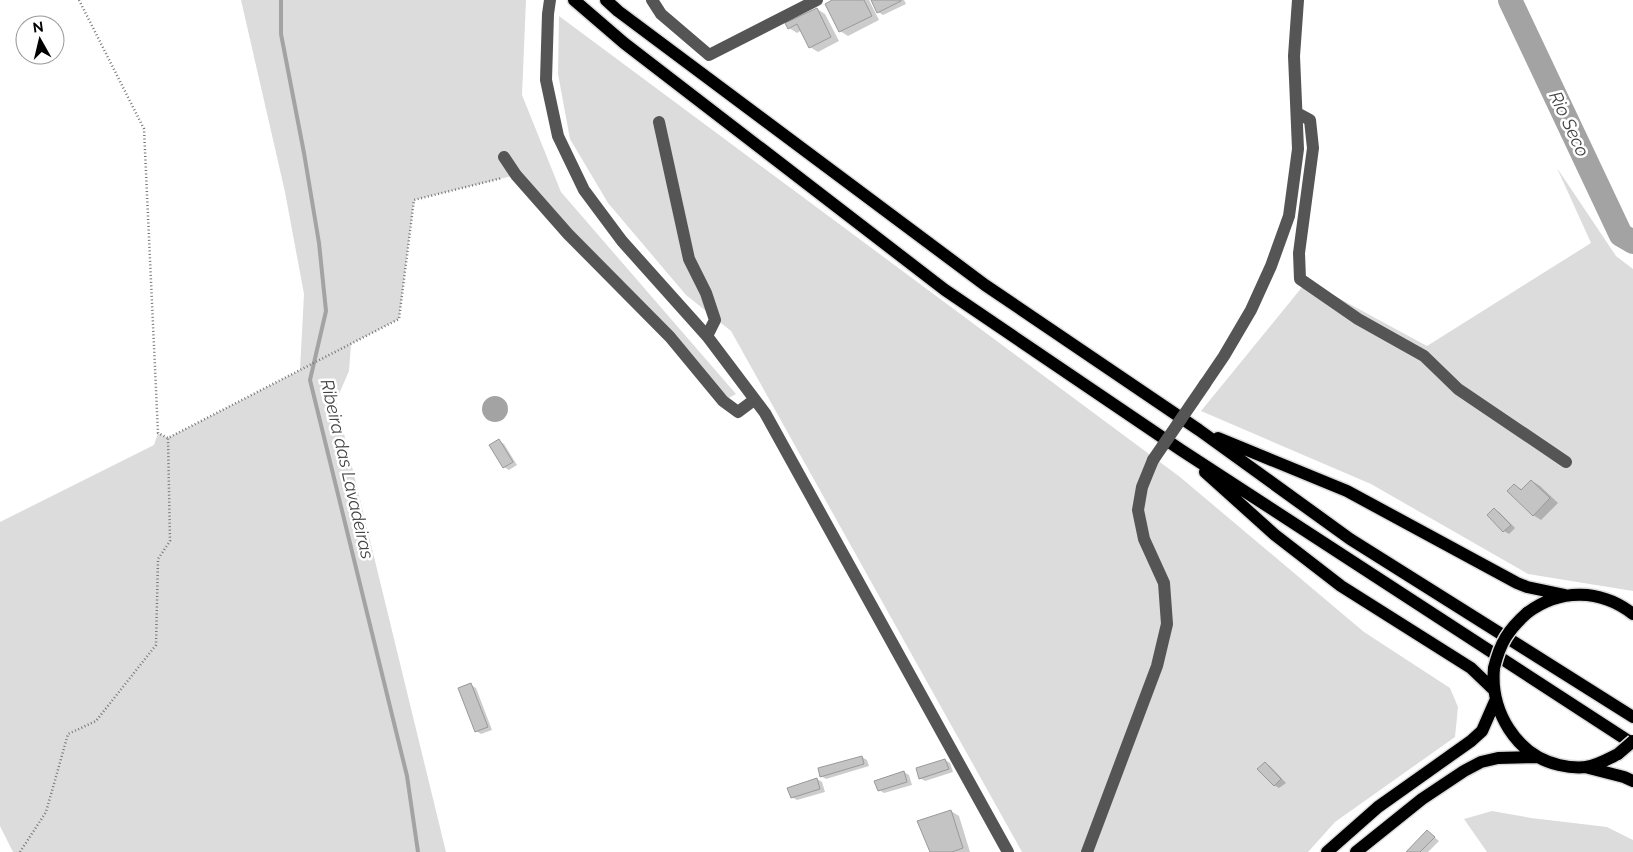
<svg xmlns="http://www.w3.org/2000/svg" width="1633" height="852" font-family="Raleway,sans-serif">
  <rect width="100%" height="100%" fill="#fff"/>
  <path fill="#dcdcdc" d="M 241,0 L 526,0 L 522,95 L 561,192 L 736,394 L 723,401 L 516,175 L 414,200 L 399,319 L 351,344 L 349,371 L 336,401 L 446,852 L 13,852 L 0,826 L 0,522 L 154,445 L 158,433 L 168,438 L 300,370 L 304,294 L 285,192 Z
    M 559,16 L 1180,477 L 1364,632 L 1450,688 L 1458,707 L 1455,737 L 1335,822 L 1308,852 L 1022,852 L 731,331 L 686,295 L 608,203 L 570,139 L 558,74 Z
    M 1557,168 L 1616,256 L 1633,269 L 1633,591 L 1528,574 L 1371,484 L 1201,411 L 1307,281 L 1427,346 L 1591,243 Z
    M 1492,811 L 1531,818 L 1607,827 L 1633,840 L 1633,852 L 1487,852 L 1464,819 Z"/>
  <path fill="#a3a3a3" d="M482 409a13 13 0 1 1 26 0a13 13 0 1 1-26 0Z"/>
  <path fill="#0003" d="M 835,0 L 869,0 L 879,20 L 848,36 L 840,31 Z
    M 872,0 L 904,0 L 906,4 L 883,15 L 878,12 Z
    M 817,9 L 825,14 L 839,41 L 818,52 L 810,47 L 802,30 L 797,33 L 789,28 Z
    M 499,441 L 504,444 L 517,465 L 509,470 L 504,467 Z
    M 1532,481 L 1540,486 L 1558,503 L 1541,520 L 1533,515 L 1514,485 L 1523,490 Z
    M 1494,509 L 1499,512 L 1515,528 L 1509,534 L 1504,531 L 1488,515 Z
    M 471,685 L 476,688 L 492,730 L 481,734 L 476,731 Z
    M 862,757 L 867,760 L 869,766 L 826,779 L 821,776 Z
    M 945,760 L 950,763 L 953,772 L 925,781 L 920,778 Z
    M 1265,763 L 1270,766 L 1286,783 L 1279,788 L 1274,785 Z
    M 904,772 L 909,775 L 912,785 L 884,793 L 879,790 Z
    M 817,779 L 822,782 L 825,792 L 797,800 L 792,797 Z
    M 951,811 L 959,816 L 970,852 L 931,852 Z
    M 1432,835 L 1439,841 L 1428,852 L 1408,852 Z"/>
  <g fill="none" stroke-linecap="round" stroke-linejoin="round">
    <path stroke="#a3a3a3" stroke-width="4" d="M 281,0 L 281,34 L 304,153 L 319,243 L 326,311 L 310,380 L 407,776 L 418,852"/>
    <path stroke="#a3a3a3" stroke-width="24" d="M 1510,0 L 1621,235 L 1633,242"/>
  </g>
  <path fill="#c4c4c4" stroke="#999" d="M 832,0 L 864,0 L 872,16 L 839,32 L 825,4 Z
    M 871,0 L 901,0 L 901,1 L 877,13 Z
    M 817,8 L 831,37 L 809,48 L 797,24 L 788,29 L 785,23 Z
    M 499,439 L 513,462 L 503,468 L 489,445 Z
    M 1531,480 L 1550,498 L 1533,516 L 1507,491 L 1514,484 L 1521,490 Z
    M 1494,508 L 1511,525 L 1503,532 L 1487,515 Z
    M 471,683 L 488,727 L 475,732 L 458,688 Z
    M 862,756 L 864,764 L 820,777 L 818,768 Z
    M 945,759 L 949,769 L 919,779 L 916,768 Z
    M 1265,762 L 1281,779 L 1274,786 L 1257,769 Z
    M 904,771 L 907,782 L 878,791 L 874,781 Z
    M 817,778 L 820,789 L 791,798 L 787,788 Z
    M 951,810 L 963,848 L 952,852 L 930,852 L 917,821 Z
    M 1427,830 L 1435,837 L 1420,852 L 1406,852 Z"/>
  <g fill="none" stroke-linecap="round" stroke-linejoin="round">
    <defs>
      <path id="major" d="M 574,0 L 624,43 L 945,290 L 1181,450 L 1633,744
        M 606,0 L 618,11 L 985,285 L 1199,430 L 1350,539 L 1633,717
        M 1218,438 L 1347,491 L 1517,583 L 1527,587 L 1565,595
        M 1205,472 L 1275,535 L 1341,586 L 1471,668 L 1494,690
        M 1527,613 C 1560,588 1601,589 1633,614
        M 1494,668 C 1490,711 1516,755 1559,765 C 1568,767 1577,768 1586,767 C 1598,765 1608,759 1618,754
        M 1585,767 L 1624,777 L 1633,781
        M 1327,852 L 1378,807 L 1471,741 L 1482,731 L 1496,699
        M 1356,852 L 1422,799 L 1464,771 L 1481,762 L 1498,758 L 1537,757"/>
    </defs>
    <use href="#major" stroke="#dbdbdb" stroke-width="15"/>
    <path stroke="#777" stroke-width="2.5" stroke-dasharray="1 2.5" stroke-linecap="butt" d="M 79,0 L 144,129 L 158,433 L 168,438 L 399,319 L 414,200 L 502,178
      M 20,852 L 46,812 L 68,734 L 96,721 L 156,645 L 158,559 L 170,541 L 168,438"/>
    <path stroke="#555" stroke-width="12" d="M 550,0 L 548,14 L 546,80 L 558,136 L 584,190 L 622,241 L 707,336 L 765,413 L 1008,852
      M 652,0 L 661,14 L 709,55 L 817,0
      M 1297,113 L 1310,120 L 1313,148 L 1299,253 L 1300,279 L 1358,319 L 1424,356 L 1458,389 L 1566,462
      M 659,122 L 689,259 L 706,293 L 715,320 L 707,336
      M 504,157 L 516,175 L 568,234 L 670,337 L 723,401 L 738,412 L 754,400
      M 1205,384 L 1224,356 L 1251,310 L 1271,266 L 1289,216 L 1298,149 L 1294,56 L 1298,0
      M 1087,852 L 1157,666 L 1167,624 L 1164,583 L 1144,539 L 1138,510 L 1142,487 L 1153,460"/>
    <use href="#major" stroke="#000" stroke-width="12"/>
    <defs>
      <path id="major-bridge" d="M 1494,668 C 1500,643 1508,630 1527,613
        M 1618,754 L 1633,741"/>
    </defs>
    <use href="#major-bridge" stroke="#dbdbdb" stroke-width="15" stroke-linecap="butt"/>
    <path stroke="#555" stroke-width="12" d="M 1153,460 L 1205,384"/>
    <use href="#major-bridge" stroke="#000" stroke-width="12"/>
  </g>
  <g text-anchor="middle" stroke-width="5" stroke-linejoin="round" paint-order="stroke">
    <g font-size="18" font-style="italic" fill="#444" stroke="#fff">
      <text transform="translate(1569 124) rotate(65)" y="6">Rio Seco</text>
      <text transform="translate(347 469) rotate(77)" y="6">Ribeira das Lavadeiras</text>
    </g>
  </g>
  <g transform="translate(40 40) rotate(352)"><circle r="24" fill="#ffffff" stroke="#999999"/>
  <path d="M0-4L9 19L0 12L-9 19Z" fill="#000000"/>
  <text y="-8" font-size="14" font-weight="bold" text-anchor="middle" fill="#000000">N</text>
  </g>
</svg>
